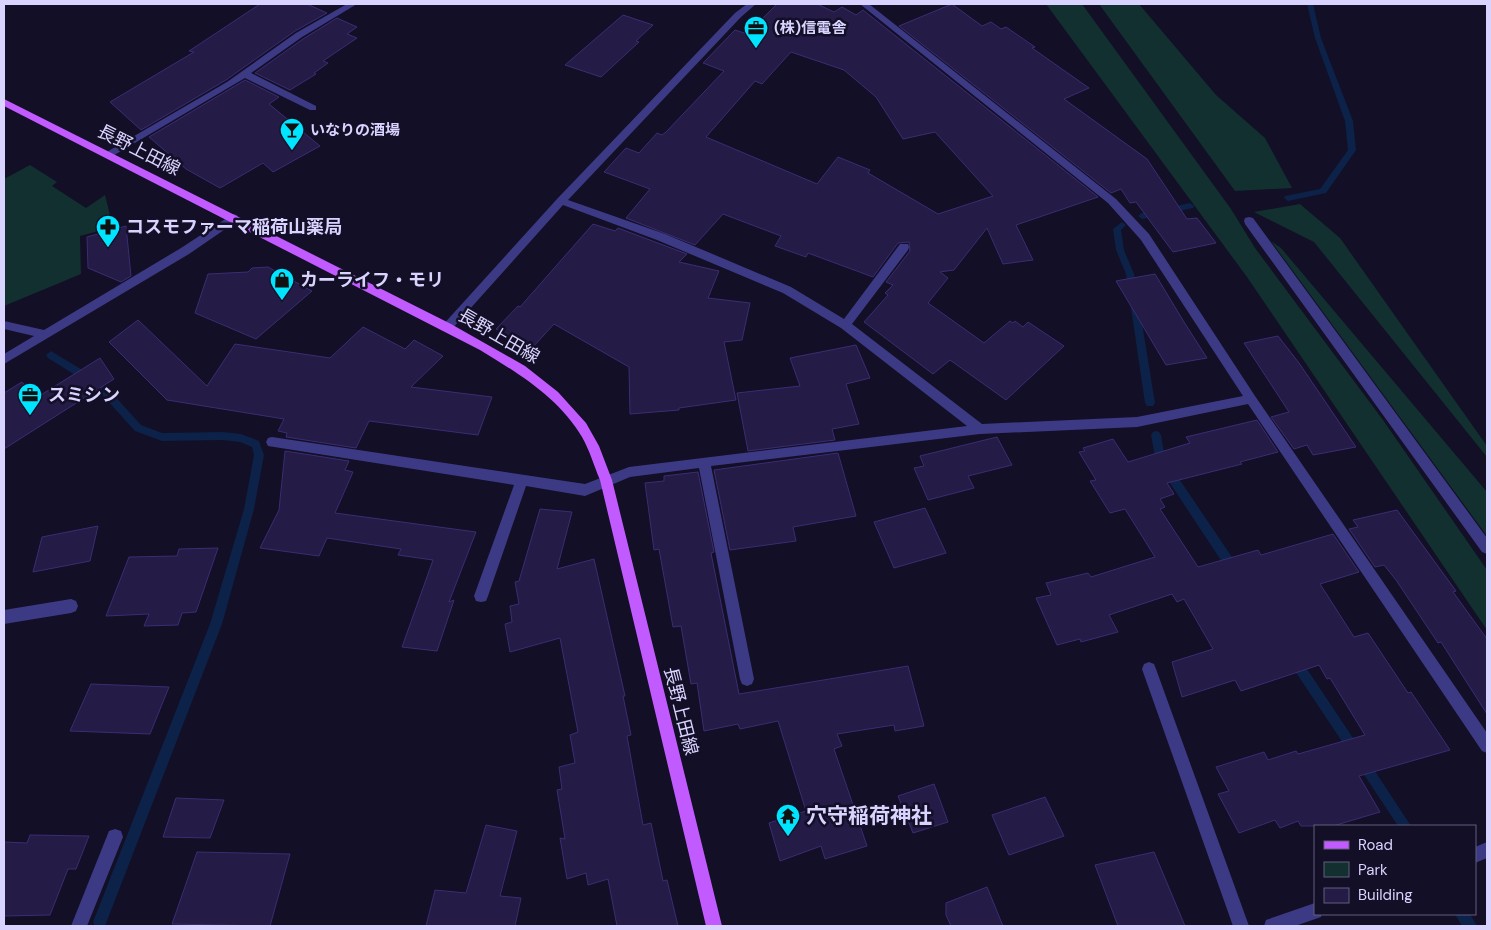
<svg xmlns="http://www.w3.org/2000/svg" width="1491" height="930" font-family="'DM Sans','Noto Sans JP',sans-serif">
  <rect width="100%" height="100%" fill="#130f26"/>
  <path fill="#12302f" d="M 1046,4 L 1082,4 L 1231,209 L 1255,248 L 1383,420 L 1487,570 L 1487,630 L 1247,277 Z
    M 1099,4 L 1139,4 L 1216,95 L 1265,138 L 1292,188 L 1235,191 Z
    M 30,165 L 57,182 L 52,186 L 86,208 L 105,195 L 113,227 L 80,236 L 81,274 L 4,306 L 4,179 Z
    M 1300,204 L 1340,238 L 1487,446 L 1487,457 L 1314,242 L 1254,212 Z
    M 1271,241 L 1281,248 L 1487,492 L 1487,536 Z"/>
  <g fill="none" stroke-linecap="round" stroke-linejoin="round">
    <path fill="#0c2248" fill-rule="evenodd" d="M 1307,4 L 1313,4 L 1321,38 L 1353,121 L 1356,150 L 1326,193 L 1288,201 L 1284,198 L 1285,196 L 1320,189 L 1348,150 L 1345,121 L 1315,38 Z
      M 1190,203 L 1194,206 L 1193,208 L 1142,219 L 1138,216 L 1142,213 Z
      M 1122,222 L 1126,225 L 1121,230 L 1124,250 L 1134,274 L 1155,403 L 1153,406 L 1147,406 L 1145,403 L 1126,274 L 1116,250 L 1113,229 Z
      M 51,351 L 102,382 L 141,425 L 162,433 L 223,432 L 241,434 L 259,441 L 264,455 L 254,509 L 222,624 L 105,926 L 95,926 L 93,922 L 210,624 L 244,509 L 254,455 L 252,447 L 240,442 L 223,440 L 162,441 L 135,431 L 96,388 L 48,358 L 46,355 Z
      M 1156,431 L 1159,432 L 1161,435 L 1165,458 L 1238,566 L 1239,570 L 1238,574 L 1234,575 L 1230,574 L 1156,462 L 1151,435 L 1153,432 Z
      M 1295,655 L 1299,657 L 1359,747 L 1361,751 L 1359,755 L 1355,757 L 1351,755 L 1291,665 L 1289,661 L 1291,657 Z
      M 1363,757 L 1367,759 L 1411,826 L 1398,826 L 1359,767 L 1357,763 L 1359,759 Z
      M 1455,914 L 1470,914 L 1477,926 L 1462,926 Z"/>
  </g>
  <path fill="#241b47" stroke="#3b2d73" fill-rule="evenodd" d="M 260,4 L 307,4 L 327,13 L 295,31 L 226,80 L 141,130 L 110,102 L 194,52 L 189,51 Z
    M 777,4 L 817,4 L 834,12 L 842,7 L 856,15 L 863,10 L 1098,197 L 1016,225 L 1033,260 L 1003,264 L 987,228 L 954,270 L 940,272 L 948,278 L 928,303 L 984,343 L 1010,321 L 1013,323 L 1015,321 L 1023,327 L 1028,322 L 1064,346 L 1006,400 L 950,360 L 933,374 L 864,322 L 888,295 L 885,293 L 893,285 L 886,282 L 910,251 L 909,242 L 898,243 L 873,277 L 808,253 L 806,257 L 775,246 L 781,236 L 723,214 L 695,245 L 626,218 L 650,189 L 604,172 L 626,148 L 639,153 L 657,133 L 662,135 L 666,132 L 724,71 L 703,63 L 735,30 L 747,34 ZM 791,52 L 844,70 L 876,97 L 903,139 L 935,132 L 993,196 L 938,214 L 868,173 L 870,170 L 838,157 L 817,184 L 706,137 L 755,81 L 762,84 Z
    M 952,4 L 982,26 L 991,22 L 1001,29 L 1006,27 L 1035,47 L 1032,48 L 1089,88 L 1064,99 L 1147,159 L 1187,219 L 1197,218 L 1216,243 L 1173,252 L 1136,202 L 1130,203 L 1121,189 L 1111,193 L 899,26 Z
    M 623,15 L 653,25 L 636,41 L 639,42 L 601,77 L 565,65 Z
    M 337,18 L 357,27 L 347,34 L 357,38 L 323,61 L 328,63 L 314,73 L 316,74 L 290,90 L 255,73 L 303,39 Z
    M 245,80 L 279,97 L 269,104 L 320,146 L 273,172 L 263,163 L 220,188 L 186,169 L 149,137 Z
    M 593,224 L 615,231 L 618,228 L 687,254 L 679,262 L 719,271 L 708,298 L 750,303 L 742,340 L 724,342 L 736,400 L 679,408 L 679,410 L 630,414 L 629,367 L 554,324 L 533,347 L 496,329 L 518,306 L 520,307 Z
    M 126,226 L 131,276 L 121,282 L 88,268 L 87,237 Z
    M 268,267 L 312,291 L 256,339 L 195,313 L 208,274 L 248,272 L 252,268 Z
    M 1155,274 L 1184,322 L 1207,358 L 1166,365 L 1116,281 Z
    M 138,320 L 207,386 L 235,344 L 330,358 L 363,327 L 405,349 L 414,340 L 443,356 L 411,387 L 492,397 L 478,435 L 369,421 L 356,448 L 286,437 L 287,433 L 278,431 L 284,419 L 167,400 L 109,342 Z
    M 1278,336 L 1299,363 L 1356,447 L 1313,455 L 1307,445 L 1294,449 L 1271,417 L 1289,412 L 1244,343 Z
    M 856,345 L 870,378 L 846,384 L 859,424 L 832,429 L 835,440 L 748,451 L 737,393 L 800,386 L 790,358 Z
    M 100,358 L 114,379 L 4,449 L 4,393 L 22,382 L 36,398 Z
    M 1257,420 L 1278,452 L 1240,462 L 1242,464 L 1167,483 L 1174,494 L 1160,499 L 1165,507 L 1160,509 L 1198,567 L 1258,550 L 1261,555 L 1333,534 L 1359,572 L 1320,584 L 1354,637 L 1368,633 L 1408,693 L 1411,692 L 1450,750 L 1359,776 L 1380,812 L 1333,826 L 1301,826 L 1298,821 L 1280,828 L 1275,820 L 1239,833 L 1218,794 L 1229,791 L 1216,767 L 1264,752 L 1268,760 L 1296,751 L 1298,754 L 1365,735 L 1330,678 L 1327,679 L 1319,665 L 1241,691 L 1235,680 L 1182,697 L 1172,662 L 1213,649 L 1184,599 L 1177,602 L 1172,594 L 1109,615 L 1118,632 L 1081,642 L 1080,639 L 1057,645 L 1036,598 L 1051,595 L 1046,583 L 1088,573 L 1091,577 L 1155,557 L 1125,509 L 1110,513 L 1090,481 L 1096,480 L 1079,452 L 1085,451 L 1083,448 L 1113,439 L 1128,462 L 1190,443 L 1186,437 Z
    M 997,437 L 1012,465 L 968,476 L 974,488 L 928,500 L 914,468 L 924,466 L 920,456 Z
    M 285,451 L 349,461 L 345,470 L 353,472 L 335,513 L 476,532 L 449,602 L 454,600 L 437,651 L 402,647 L 433,560 L 398,555 L 401,549 L 327,538 L 319,556 L 260,548 L 279,510 Z
    M 838,453 L 856,516 L 793,527 L 796,541 L 730,550 L 714,470 Z
    M 698,472 L 714,552 L 711,553 L 739,694 L 908,666 L 924,726 L 895,731 L 894,725 L 837,734 L 842,746 L 834,749 L 867,846 L 825,859 L 821,846 L 780,861 L 769,823 L 806,811 L 778,721 L 740,729 L 738,724 L 704,731 L 697,683 L 691,684 L 681,626 L 673,627 L 659,549 L 654,550 L 645,483 L 664,481 L 664,476 Z
    M 925,508 L 946,553 L 894,568 L 874,522 Z
    M 540,509 L 572,512 L 557,569 L 594,559 L 625,696 L 623,696 L 631,735 L 627,736 L 643,825 L 651,823 L 663,881 L 667,880 L 678,926 L 617,926 L 608,879 L 588,885 L 586,873 L 567,879 L 560,838 L 565,839 L 557,790 L 562,789 L 559,767 L 575,763 L 570,735 L 578,732 L 560,638 L 510,652 L 505,624 L 512,622 L 510,606 L 519,604 L 515,582 L 519,581 Z
    M 1397,510 L 1456,591 L 1453,592 L 1487,639 L 1487,714 L 1441,642 L 1438,643 L 1396,580 L 1384,565 L 1375,567 L 1349,529 L 1358,527 L 1353,520 Z
    M 98,526 L 90,561 L 33,572 L 42,537 Z
    M 218,548 L 196,612 L 182,613 L 178,625 L 144,626 L 149,614 L 106,616 L 129,557 L 177,556 L 179,549 Z
    M 91,684 L 169,687 L 150,734 L 70,731 Z
    M 934,784 L 948,822 L 913,833 L 898,796 Z
    M 1045,797 L 1064,836 L 1009,855 L 992,815 Z
    M 176,798 L 224,800 L 210,838 L 163,837 Z
    M 486,825 L 517,831 L 500,896 L 521,898 L 515,926 L 426,926 L 435,890 L 466,893 Z
    M 30,835 L 89,836 L 76,869 L 68,869 L 50,915 L 4,916 L 4,842 L 27,843 Z
    M 197,852 L 290,854 L 270,926 L 172,924 Z
    M 1154,852 L 1185,926 L 1118,926 L 1095,865 Z
    M 987,887 L 1003,926 L 951,926 L 946,915 L 946,903 Z"/>
  <g fill="none" stroke-linecap="round" stroke-linejoin="round">
    <path fill="#3d3a85" fill-rule="evenodd" d="M 347,4 L 357,4 L 302,37 L 251,73 L 316,106 L 316,110 L 310,110 L 245,78 L 111,157 L 105,157 L 105,153 L 227,82 L 296,33 Z
      M 747,4 L 756,4 L 741,17 L 568,200 L 665,234 L 791,287 L 844,319 L 900,244 L 908,244 L 909,247 L 908,250 L 852,324 L 982,424 L 1137,417 L 1243,396 L 1141,240 L 1108,203 L 860,4 L 869,4 L 1116,199 L 1149,234 L 1255,396 L 1487,733 L 1487,753 L 1482,751 L 1248,404 L 1137,427 L 980,434 L 711,466 L 754,679 L 752,684 L 747,686 L 742,684 L 740,679 L 699,468 L 630,477 L 585,496 L 526,486 L 488,596 L 486,601 L 481,602 L 476,601 L 474,596 L 514,485 L 268,446 L 266,442 L 268,438 L 272,437 L 585,484 L 629,467 L 967,426 L 841,328 L 783,293 L 657,240 L 563,205 L 451,330 L 447,331 L 441,327 L 557,199 L 735,13 Z
      M 233,214 L 237,215 L 238,218 L 237,221 L 189,254 L 4,364 L 4,354 L 34,336 L 4,329 L 4,321 L 44,330 L 181,248 Z
      M 1249,217 L 1253,218 L 1487,538 L 1487,554 L 1482,552 L 1245,224 L 1244,221 L 1245,218 Z
      M 71,599 L 76,601 L 78,606 L 76,611 L 71,613 L 4,624 L 4,610 Z
      M 1149,662 L 1154,664 L 1156,669 L 1249,926 L 1233,926 L 1142,669 L 1144,664 Z
      M 115,829 L 121,831 L 123,837 L 87,926 L 71,926 L 109,831 Z
      M 1487,842 L 1487,858 L 1475,863 L 1475,847 Z
      M 1315,903 L 1315,914 L 1322,914 L 1321,917 L 1295,926 L 1264,926 L 1266,920 Z"/>
    <path fill="#c25bff" fill-rule="evenodd" d="M 4,99 L 451,324 L 525,366 L 558,392 L 586,423 L 599,446 L 612,480 L 722,926 L 706,926 L 600,480 C 594,466 590,451 582,437 C 559,398 518,373 480,350 L 4,106 Z"/>
  </g>
  <defs>
    <symbol id="office-pin" viewBox="-11 -11 22 30"><path d="M0 17L-7.5 6A9.5 9.5 0 1 1 7.5 6Z" fill="#00e5ff" stroke="#130f26"/><path d="M-6-3h4V-5.5h4V-3h4V5H-6ZM-1-4.5V-3h2v-1.5ZM-6 0V1H6V0Z" fill="#111"/></symbol>
    <symbol id="bar-pin" viewBox="-11 -11 22 30"><path d="M0 17L-7.5 6A9.5 9.5 0 1 1 7.5 6Z" fill="#00e5ff" stroke="#130f26"/><path d="M-6-5H6L.8 .8V4.5H3.5V6h-7V4.5H-.8V.8Z" fill="#111"/></symbol>
    <symbol id="pharmacy-pin" viewBox="-11 -11 22 30"><path d="M0 17L-7.5 6A9.5 9.5 0 1 1 7.5 6Z" fill="#00e5ff" stroke="#130f26"/><path d="M-2-6h4v4h4v4h-4v4h-4v-4h-4v-4h4Z" fill="#111"/></symbol>
    <symbol id="shop-pin" viewBox="-11 -11 22 30"><path d="M0 17L-7.5 6A9.5 9.5 0 1 1 7.5 6Z" fill="#00e5ff" stroke="#130f26"/><path d="M-5-2.5h2.3a2.7 3.5 0 0 1 5.4 0H5L5.5 6h-11ZM-1.5-2.5h3a1.5 2.3 0 0 0-3 0Z" fill="#111"/></symbol>
    <symbol id="temple-pin" viewBox="-11 -11 22 30"><path d="M0 17L-7.5 6A9.5 9.5 0 1 1 7.5 6Z" fill="#00e5ff" stroke="#130f26"/><path d="M0-6L5-2H3V0L6.5 2.5H4V6H1.5V3h-3V6H-4V2.5H-6.5L-3 0V-2H-5Z" fill="#111"/></symbol>
  </defs>
  <g fill-rule="evenodd">
    <use href="#office-pin" x="742" y="14" width="28" height="38"/>
    <use href="#bar-pin" x="278" y="116" width="28" height="38"/>
    <use href="#pharmacy-pin" x="94" y="213" width="28" height="38"/>
    <use href="#shop-pin" x="268" y="266" width="28" height="38"/>
    <use href="#office-pin" x="16" y="381" width="28" height="38"/>
    <use href="#temple-pin" x="774" y="802" width="28" height="38"/>
  </g>
  <g text-anchor="middle" stroke-width="5" stroke-linejoin="round" paint-order="stroke">
    <g font-size="15" font-weight="bold" fill="#d9d4ff" stroke="#130f26" text-anchor="start">
      <text x="774" y="33">(株)信電舎</text>
      <text x="310" y="135">いなりの酒場</text>
    </g>
    <g font-size="18" fill="#d9d4ff" stroke="#130f26">
      <text transform="translate(139 150) rotate(27)" y="6">長野上田線</text>
      <text transform="translate(499 336) rotate(30)" y="6">長野上田線</text>
      <text transform="translate(681 711) rotate(76)" y="6">長野上田線</text>
    </g>
    <g font-size="18" font-weight="bold" fill="#d9d4ff" stroke="#130f26" text-anchor="start">
      <text x="126" y="233">コスモファーマ稲荷山薬局</text>
      <text x="300" y="286">カーライフ・モリ</text>
      <text x="48" y="401">スミシン</text>
    </g>
    <g font-size="21" font-weight="bold" fill="#d9d4ff" stroke="#130f26" text-anchor="start">
      <text x="806" y="823">穴守稲荷神社</text>
    </g>
  </g>
  <rect width="1491" height="930" fill="none" stroke="#d9d4ff" stroke-width="10"/>
  <rect x="1314" y="825" width="162" height="90" fill="#130f26" stroke="#625e7d"/>
  <rect x="1324" y="841" width="25" height="8" fill="#c25bff" stroke="#625e7d"/>
  <text x="1358" y="850" font-size="15" fill="#d9d4ff">Road</text>
  <rect x="1324" y="862" width="25" height="15" fill="#12302f" stroke="#625e7d"/>
  <text x="1358" y="875" font-size="15" fill="#d9d4ff">Park</text>
  <rect x="1324" y="888" width="25" height="15" fill="#241b47" stroke="#625e7d"/>
  <text x="1358" y="900" font-size="15" fill="#d9d4ff">Building</text>
</svg>
